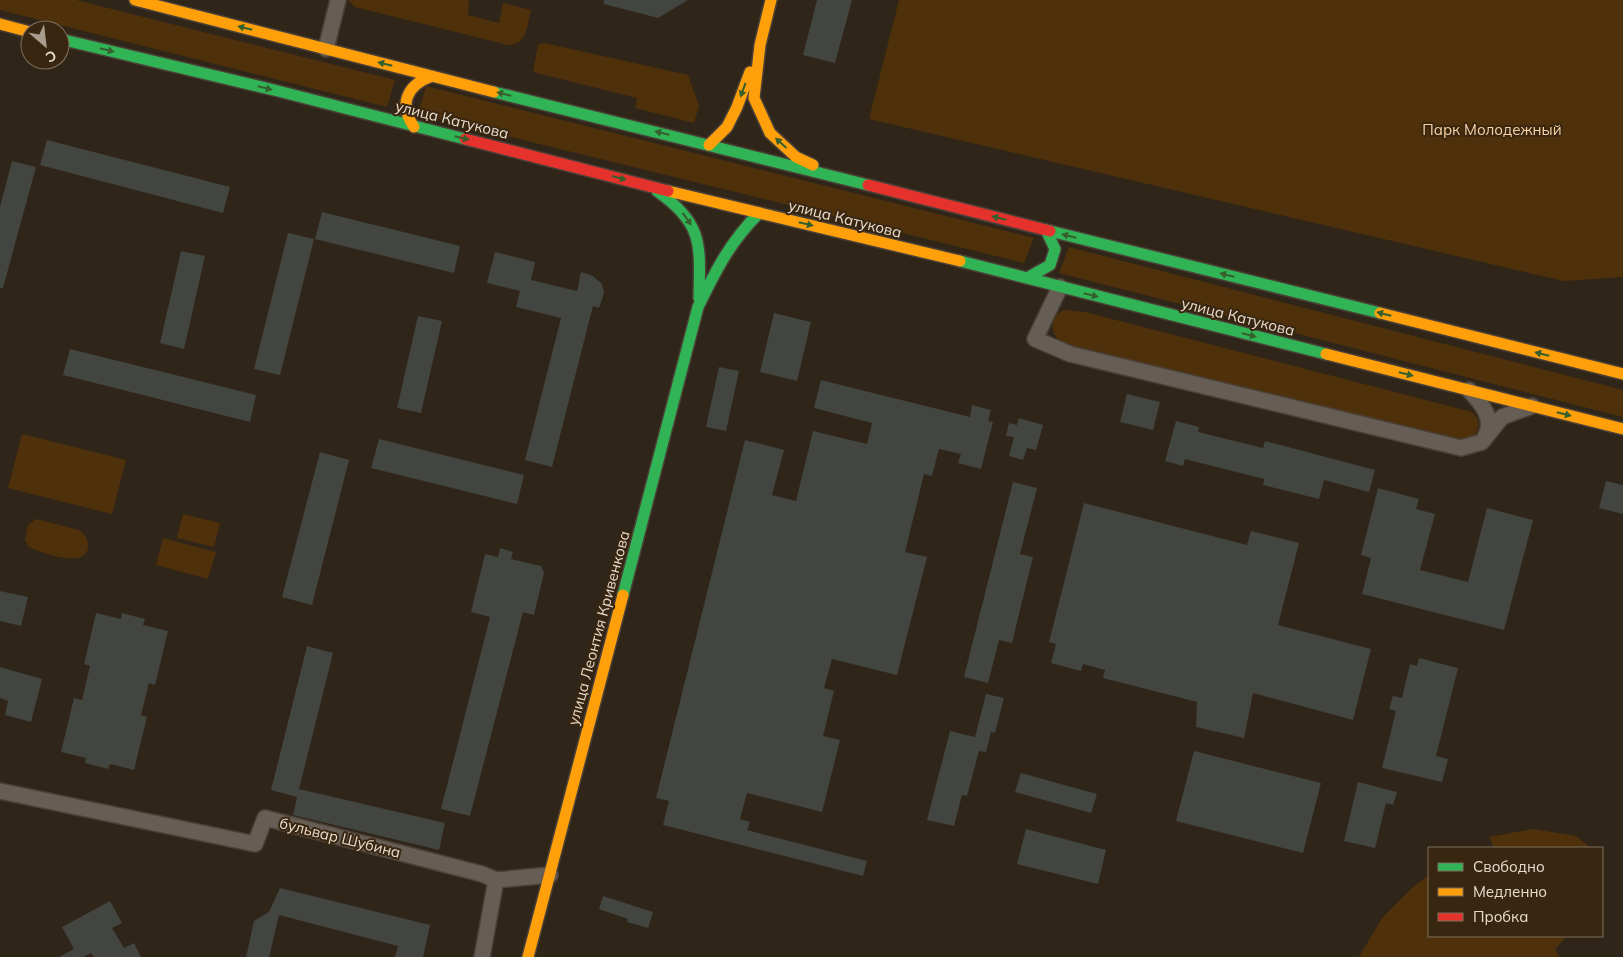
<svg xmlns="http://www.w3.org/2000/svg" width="1623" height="957" font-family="Mulish,sans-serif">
  <rect width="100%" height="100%" fill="#302519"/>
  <path fill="#4e310a" d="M 0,0 L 76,0 L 395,80 L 387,107 L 0,10 Z
    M 348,0 L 469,0 L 468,15 L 499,23 L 503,3 L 531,10 C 527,25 527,45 508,45 L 355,7 Z
    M 899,0 L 1623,0 L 1623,277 L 1564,281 L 869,119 Z
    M 544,43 L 688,75 L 699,106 L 694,123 L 635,108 L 637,98 L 533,72 L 538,45 Z
    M 426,86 L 1034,238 L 1024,263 L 418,114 Z
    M 1069,247 L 1623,390 L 1623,417 L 1059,273 Z
    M 1064,310 L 1085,312 L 1472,412 C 1481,420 1479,428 1474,438 L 1459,443 L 1063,344 C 1050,334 1048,318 1064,310 Z
    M 22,434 L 126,460 L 112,514 L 8,488 Z
    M 183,514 L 220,523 L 214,547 L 177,538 Z
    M 36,519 L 79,530 C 85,534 88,539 88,547 C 87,569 41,553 29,547 L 25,540 L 28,525 Z
    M 163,538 L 216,552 L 208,579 L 156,565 Z
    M 1533,829 L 1576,836 L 1591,848 L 1494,848 L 1489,837 Z
    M 1429,875 L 1429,936 L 1567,936 L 1555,949 L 1559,957 L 1359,957 L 1382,918 L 1413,887 Z"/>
  <path fill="#424540" d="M 604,0 L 688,0 L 658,18 L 604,4 Z
    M 817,0 L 852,0 L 835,63 L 803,55 Z
    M 47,140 L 230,187 L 223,213 L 40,165 Z
    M 12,161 L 36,167 L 3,288 L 0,288 L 0,207 Z
    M 322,212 L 460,246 L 454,273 L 315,239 Z
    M 288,233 L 314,239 L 280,375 L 254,369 Z
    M 181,251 L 205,256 L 184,349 L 160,343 Z
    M 495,252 L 535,262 L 531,280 L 577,291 L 581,272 L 593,276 L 602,284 L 604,293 L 599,308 L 593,306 L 552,467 L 525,460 L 561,318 L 516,307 L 520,291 L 487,283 Z
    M 774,313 L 811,322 L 797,381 L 760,372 Z
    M 418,316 L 442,321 L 421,413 L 397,408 Z
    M 70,349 L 256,395 L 250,422 L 63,375 Z
    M 719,367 L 739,371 L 726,431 L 706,427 Z
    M 821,380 L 970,417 L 972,405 L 991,410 L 988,421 L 993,422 L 981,469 L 958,463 L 961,454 L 939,449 L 932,476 L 924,474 L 905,552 L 927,557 L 897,675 L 832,659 L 824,688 L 834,691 L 823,736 L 840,740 L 822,812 L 747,793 L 740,819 L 750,822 L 747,830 L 867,861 L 863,876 L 663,825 L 669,801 L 656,798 L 745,440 L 784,450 L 772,495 L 796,501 L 813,431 L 867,444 L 872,423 L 814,408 Z
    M 1127,394 L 1160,402 L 1153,430 L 1120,422 Z
    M 1019,418 L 1043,425 L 1036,450 L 1027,448 L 1023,460 L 1009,456 L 1014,437 L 1006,436 L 1009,423 L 1017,425 Z
    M 1176,421 L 1199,427 L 1198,432 L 1263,448 L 1265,441 L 1375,470 L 1369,492 L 1324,480 L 1319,499 L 1263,485 L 1264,479 L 1185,459 L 1183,466 L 1165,461 Z
    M 379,439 L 524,475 L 517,504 L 371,468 Z
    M 320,452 L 349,460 L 312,605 L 282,597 Z
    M 1606,481 L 1623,485 L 1623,514 L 1599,508 Z
    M 1013,482 L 1037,488 L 1020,554 L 1033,557 L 1012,643 L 999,640 L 988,683 L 964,677 Z
    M 1378,488 L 1419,499 L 1416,509 L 1435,514 L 1420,570 L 1468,582 L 1487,508 L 1533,520 L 1504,630 L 1362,594 L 1371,558 L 1361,555 Z
    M 1084,503 L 1247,545 L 1251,531 L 1299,543 L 1278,625 L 1371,649 L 1353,720 L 1253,693 L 1244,738 L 1196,727 L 1197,702 L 1103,678 L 1105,670 L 1083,664 L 1081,671 L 1051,663 L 1056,644 L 1049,642 Z
    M 500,548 L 513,552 L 511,559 L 541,566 L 544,573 L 534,615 L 523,612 L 470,816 L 441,809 L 490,617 L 471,612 L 485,554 L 498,557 Z
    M 0,591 L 28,597 L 21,626 L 0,621 Z
    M 96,613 L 121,619 L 122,613 L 145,619 L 143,625 L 168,631 L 155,685 L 149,683 L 141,715 L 147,717 L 134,770 L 110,764 L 108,769 L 85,763 L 86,758 L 61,752 L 74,698 L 82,700 L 90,666 L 84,664 Z
    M 307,646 L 333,653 L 299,789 L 445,823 L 439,850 L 293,815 L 298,793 L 297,797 L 271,790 Z
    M 1419,658 L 1458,668 L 1436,756 L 1448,759 L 1442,782 L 1382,768 L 1396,711 L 1389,709 L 1393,696 L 1402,698 L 1410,664 L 1417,666 Z
    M 0,667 L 42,679 L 31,722 L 5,715 L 8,701 L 0,698 Z
    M 986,694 L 1004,698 L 995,733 L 991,732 L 986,752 L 979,751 L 967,796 L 962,795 L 954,826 L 927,820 L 950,731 L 975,737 Z
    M 1194,751 L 1321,783 L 1303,853 L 1176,821 Z
    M 1021,773 L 1097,794 L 1091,813 L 1015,792 Z
    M 1358,782 L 1397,792 L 1393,805 L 1386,803 L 1375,848 L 1344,841 Z
    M 1026,829 L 1106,850 L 1098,884 L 1017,864 Z
    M 280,888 L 430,925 L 423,957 L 395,957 L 398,946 L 279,915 L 269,957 L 246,957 L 254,921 L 269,912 Z
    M 603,896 L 653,912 L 648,928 L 627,922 L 628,919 L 599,909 Z
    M 110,901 L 122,923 L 112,928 L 124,948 L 134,943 L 141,957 L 94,957 L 91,953 L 83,957 L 59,957 L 74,949 L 62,927 Z"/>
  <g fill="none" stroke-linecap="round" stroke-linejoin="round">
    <defs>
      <path id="street" d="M 326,49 L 338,0
        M 1060,287 L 1035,339 L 1070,354 L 1461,448 L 1482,442 L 1502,417 L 1532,406
        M 1469,390 C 1480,402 1496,419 1485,437
        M 0,791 L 255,844 L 265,818 L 482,874 L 496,880 L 550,875
        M 482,957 L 496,880"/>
      <path id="fast" d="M 60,39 L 278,91 L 465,139
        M 494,92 L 868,185
        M 657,191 C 704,224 700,245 699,298
        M 1050,231 L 1380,313
        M 960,261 L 1326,354
        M 1027,278 L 1050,265 L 1055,249 L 1046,230
        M 623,595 L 698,307 C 716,270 730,242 759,213"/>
      <path id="slow" d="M 135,0 L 494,92
        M 771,0 L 760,45 L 754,98 L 770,133 L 796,157 L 813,165
        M 0,24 L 30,32
        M 414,127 C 398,104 407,85 432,76
        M 709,145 L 727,127 L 737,107 L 750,72
        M 668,191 L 960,261
        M 1380,313 L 1623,374
        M 1326,354 L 1623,429
        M 528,957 L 623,595"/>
      <path id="jam" d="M 465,139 L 668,191
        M 868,185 L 1050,231"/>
    </defs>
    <use href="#street" stroke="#4a4037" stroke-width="18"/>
    <use href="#fast" stroke="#4a4037" stroke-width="14"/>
    <use href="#slow" stroke="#4a4037" stroke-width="14"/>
    <use href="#jam" stroke="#4a4037" stroke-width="14"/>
    <use href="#street" stroke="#665d54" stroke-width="15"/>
    <use href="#fast" stroke="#30b455" stroke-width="11"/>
    <use href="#slow" stroke="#ff9f0a" stroke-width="11"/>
    <use href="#jam" stroke="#e5322d" stroke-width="11"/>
  </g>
  <defs><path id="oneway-solid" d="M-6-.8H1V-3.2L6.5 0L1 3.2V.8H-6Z" transform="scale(1.25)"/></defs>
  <g fill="#355f2c">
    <use href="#oneway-solid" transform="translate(245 28) rotate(-166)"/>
    <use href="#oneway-solid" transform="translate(107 50) rotate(14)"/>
    <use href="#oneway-solid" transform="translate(385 64) rotate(-166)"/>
    <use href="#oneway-solid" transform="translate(265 88) rotate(14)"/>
    <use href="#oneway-solid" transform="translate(743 90) rotate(110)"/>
    <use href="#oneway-solid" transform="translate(504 94) rotate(-166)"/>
    <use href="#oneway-solid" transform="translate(662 133) rotate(-166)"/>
    <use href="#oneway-solid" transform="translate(462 138) rotate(13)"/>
    <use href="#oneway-solid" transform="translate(781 143) rotate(-138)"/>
    <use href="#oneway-solid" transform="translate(619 178) rotate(15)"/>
    <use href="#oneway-solid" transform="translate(999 218) rotate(-166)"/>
    <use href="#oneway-solid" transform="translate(687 219) rotate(55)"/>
    <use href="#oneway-solid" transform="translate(806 224) rotate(13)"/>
    <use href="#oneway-solid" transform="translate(1069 236) rotate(-166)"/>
    <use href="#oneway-solid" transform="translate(1227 275) rotate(-166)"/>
    <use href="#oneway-solid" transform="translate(1091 295) rotate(14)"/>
    <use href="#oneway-solid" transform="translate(1384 314) rotate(-166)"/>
    <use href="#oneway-solid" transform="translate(1249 335) rotate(14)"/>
    <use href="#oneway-solid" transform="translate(1542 354) rotate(-166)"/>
    <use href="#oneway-solid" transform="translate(1406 374) rotate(14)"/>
    <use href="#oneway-solid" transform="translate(1564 414) rotate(14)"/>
  </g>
  <g text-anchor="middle" stroke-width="4" stroke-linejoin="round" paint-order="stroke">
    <g font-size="15" fill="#e8dccf" stroke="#392610">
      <text transform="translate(452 120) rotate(14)" y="5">улица Катукова</text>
      <text transform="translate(845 219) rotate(14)" y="5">улица Катукова</text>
      <text transform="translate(1238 317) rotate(14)" y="5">улица Катукова</text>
      <text transform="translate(599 628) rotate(-75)" y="5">улица Леонтия Кривенкова</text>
      <text transform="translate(340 838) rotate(14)" y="5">бульвар Шубина</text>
    </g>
    <g font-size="15" fill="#f8d1a6" stroke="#392610">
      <text x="1492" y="135">Парк Молодежный</text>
    </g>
  </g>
  <rect x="1428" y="847" width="175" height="90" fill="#392610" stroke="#7f6f5c"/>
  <rect x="1438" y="863" width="25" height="8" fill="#30b455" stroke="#7f6f5c"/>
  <text x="1473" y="872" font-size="15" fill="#e8dccf">Свободно</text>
  <rect x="1438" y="888" width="25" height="8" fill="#ff9f0a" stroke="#7f6f5c"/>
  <text x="1473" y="897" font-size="15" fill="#e8dccf">Медленно</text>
  <rect x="1438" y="913" width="25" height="8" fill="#e5322d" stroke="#7f6f5c"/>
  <text x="1473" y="922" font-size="15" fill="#e8dccf">Пробка</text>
  <g transform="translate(45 45) rotate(152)"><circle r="24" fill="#392610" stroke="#7f6f5c"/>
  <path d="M0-4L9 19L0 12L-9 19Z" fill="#a89c8f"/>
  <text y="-8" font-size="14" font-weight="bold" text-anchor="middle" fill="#e8dccf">С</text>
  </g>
</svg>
